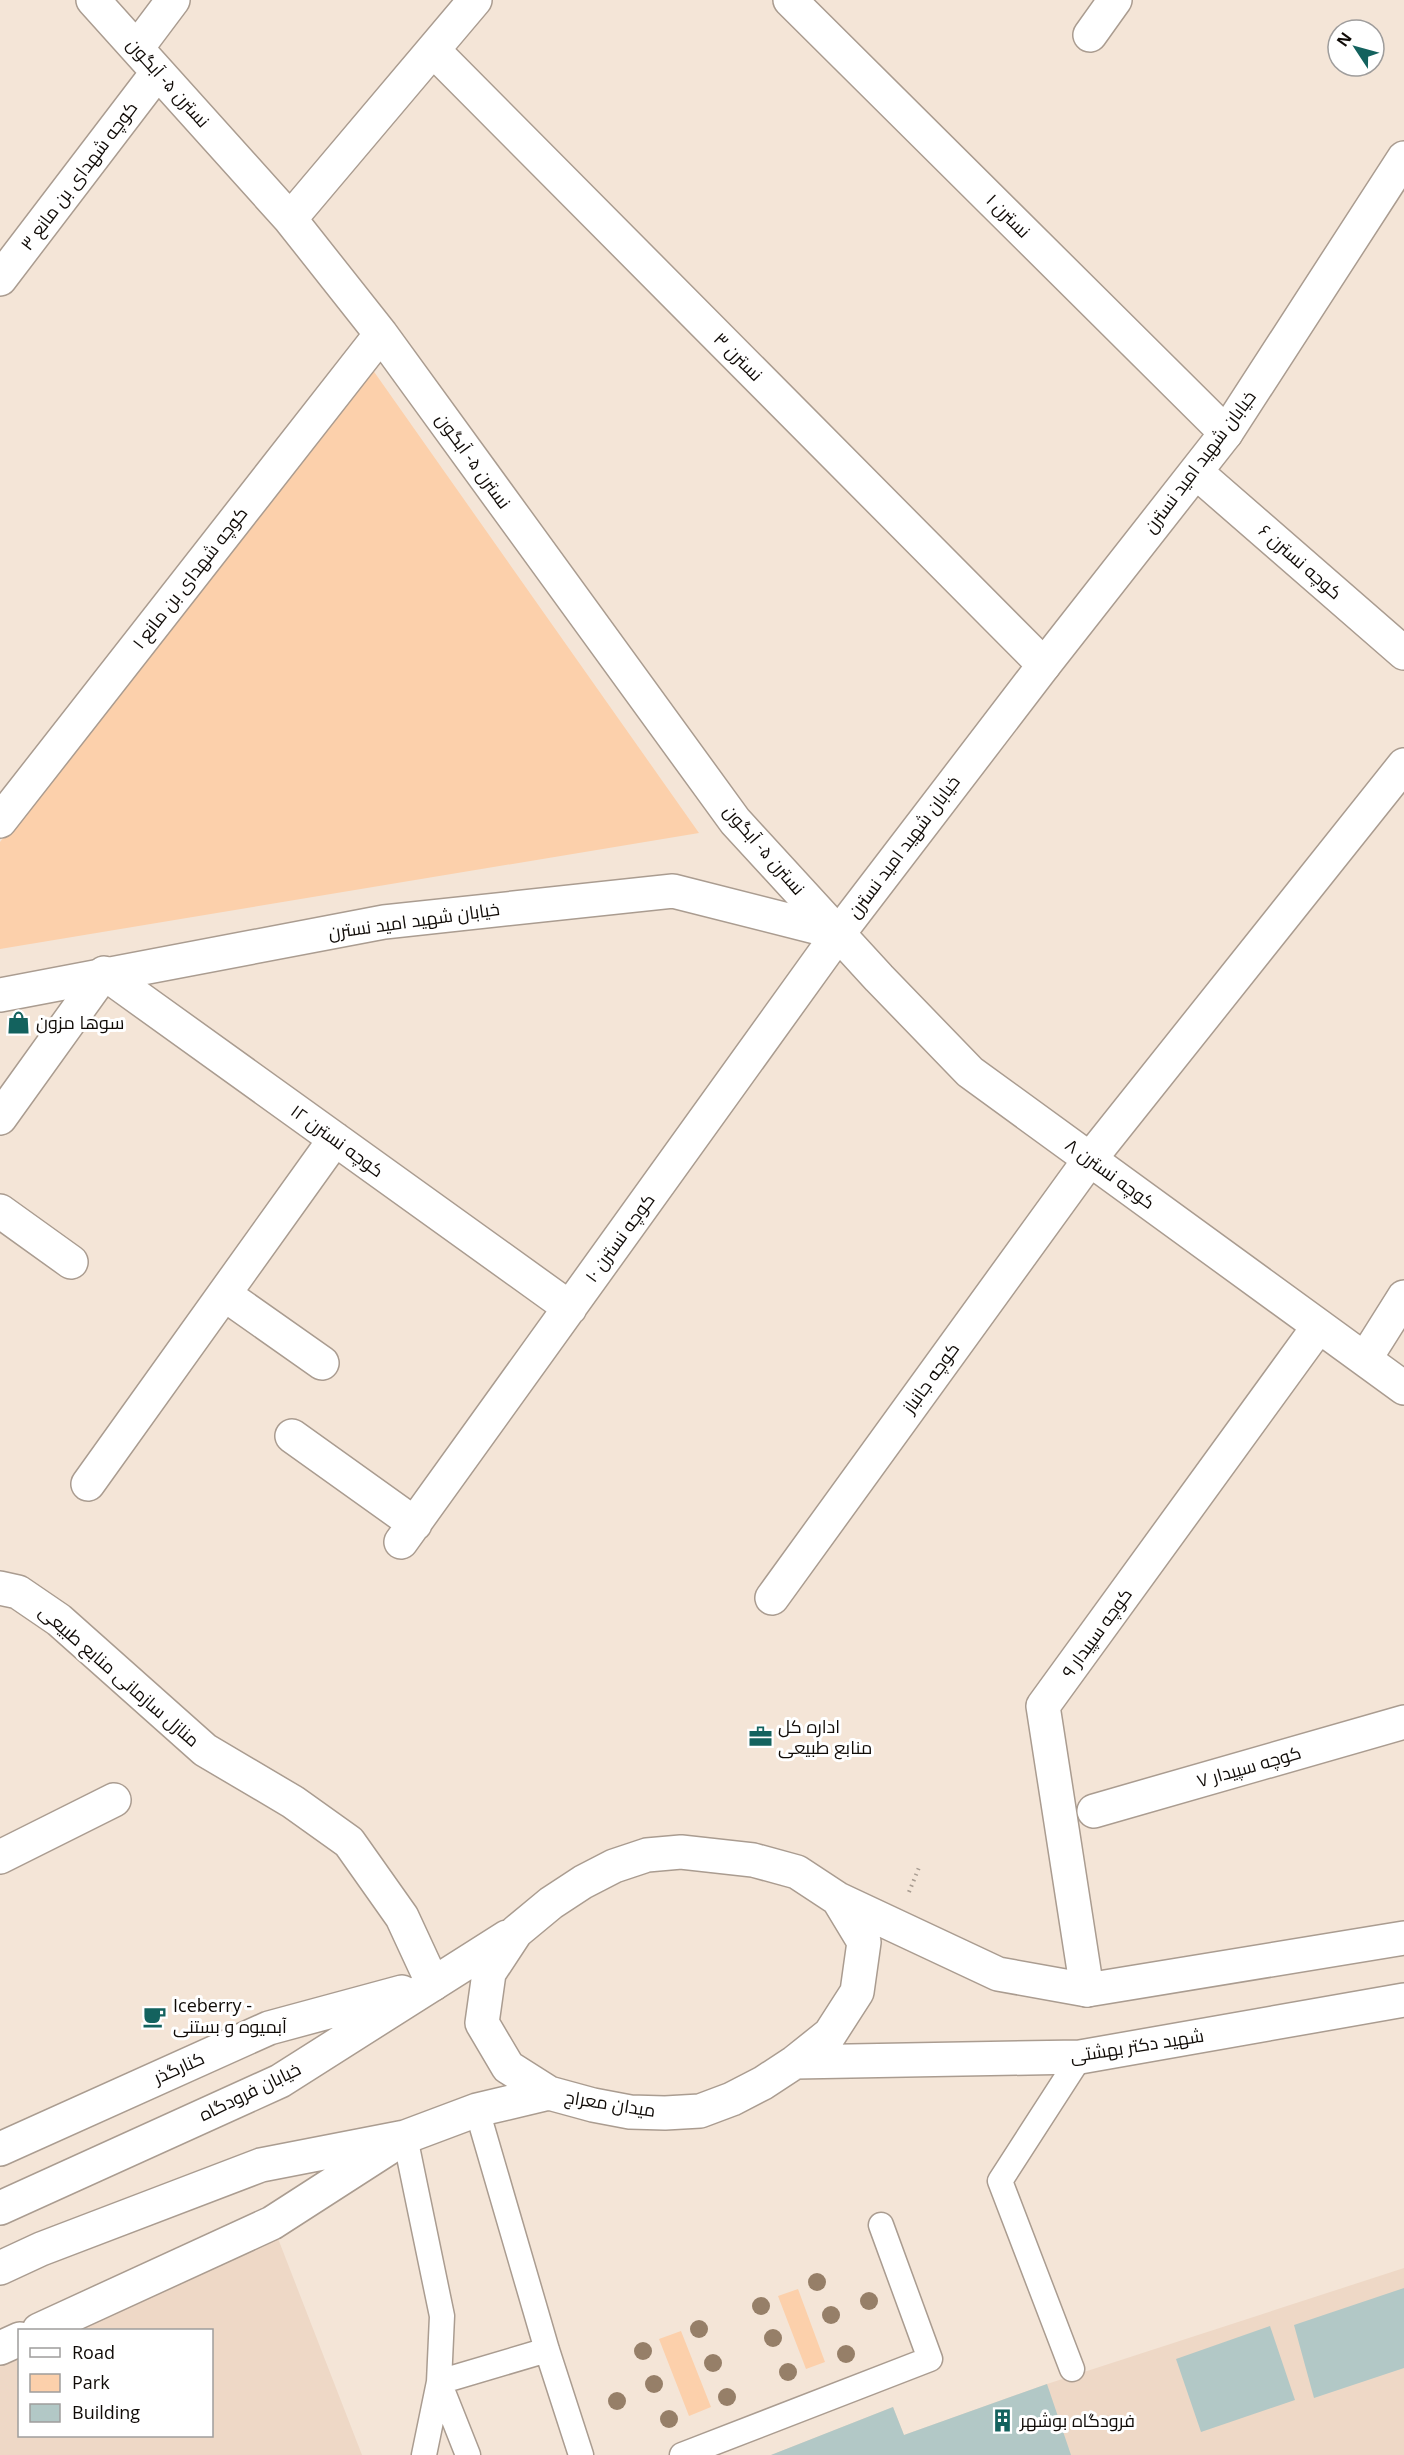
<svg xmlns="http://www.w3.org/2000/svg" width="1404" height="2455" font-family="'Open Sans',Cairo,sans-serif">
  <rect width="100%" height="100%" fill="#f4e5d7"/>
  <path fill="#eed8c6" d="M 272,2223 L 362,2455 L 0,2455 L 0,2349 L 19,2339 L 20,2436 L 212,2436 L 212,2330 L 39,2330 Z
    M 1404,2268 L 1404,2455 L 771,2455 L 893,2407 L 904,2435 L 1047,2384 Z"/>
  <path fill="#fcd0ab" d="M 370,366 L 699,833 L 0,949 L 0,842 Z
    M 798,2289 L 825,2362 L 806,2369 L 778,2296 Z
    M 681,2331 L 711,2407 L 689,2416 L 659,2339 Z"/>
  <path fill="#b2c8c6" d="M 1404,2288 L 1404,2368 L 1314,2398 L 1294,2325 Z
    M 1270,2326 L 1295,2400 L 1201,2432 L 1176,2359 Z
    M 1047,2384 L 1071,2455 L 771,2455 L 893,2407 L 904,2435 Z"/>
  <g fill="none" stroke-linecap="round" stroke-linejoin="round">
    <defs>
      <path id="lane" d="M 477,2110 L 547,2350 L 581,2455
        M 405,2137 L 442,2316 L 439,2382 L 424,2455
        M 1072,2369 L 1000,2181 L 1080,2057
        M 439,2382 L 547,2350
        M 439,2382 L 468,2455
        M 682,2455 L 930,2359 L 881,2225"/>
      <path id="street" d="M 93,0 L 290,219 L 381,334 L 735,821 L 879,978 L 970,1072 L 1404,1388
        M 790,0 L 1226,433
        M 1090,35 L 1115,0
        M 137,48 L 173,0
        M 433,50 L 1044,665
        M 290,219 L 475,0
        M 0,279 L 157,73
        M 1196,472 L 1404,653
        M 0,821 L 381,334
        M 0,1118 L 104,973 L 570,1308
        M 0,1211 L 71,1262
        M 224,1294 L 322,1363
        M 1365,1359 L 1404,1297
        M 292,1436 L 415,1524
        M 88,1484 L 335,1139
        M 401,1542 L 839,933
        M 0,1588 L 18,1592 L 59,1620 L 205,1750 L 293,1802 L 349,1842 L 402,1917 L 433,1984
        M 772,1598 L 1090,1159 L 1404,765
        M 1094,1811 L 1404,1722
        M 0,1857 L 114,1800
        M 1087,1990 L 1043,1706 L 1319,1326"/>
      <path id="secondary" d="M 0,995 L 384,922 L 673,891 L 839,933 L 1044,665 L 1226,433 L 1404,158
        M 681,1852 L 753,1860 L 797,1872 L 838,1899 L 864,1942 L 857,1992 L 830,2034 L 795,2062 L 763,2083 L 732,2099 L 700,2111 L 665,2113 L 630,2112 L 593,2105 L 549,2093 L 508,2067 L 482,2023 L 489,1973 L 516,1932 L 551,1903 L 583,1882 L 614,1866 L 647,1855 Z
        M 838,1899 L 998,1974 L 1087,1990 L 1404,1938
        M 795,2062 L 1080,2057 L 1404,2000
        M 0,2149 L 269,2028 L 402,1992
        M 0,2208 L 280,2081 L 507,1937
        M 0,2268 L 41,2249 L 261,2165 L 405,2137 L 477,2110 L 549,2093
        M 39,2330 L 272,2223 L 390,2147
        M 0,2348 L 20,2339"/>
    </defs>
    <use href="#lane" stroke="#aa9c90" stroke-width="27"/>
    <use href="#street" stroke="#aa9c90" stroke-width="36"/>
    <use href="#secondary" stroke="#aa9c90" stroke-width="36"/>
    <path stroke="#a89c91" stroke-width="4" stroke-dasharray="1.5 4.5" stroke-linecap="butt" d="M 909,1892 L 920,1865"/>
    <use href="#lane" stroke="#fff" stroke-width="24"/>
    <use href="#street" stroke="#fff" stroke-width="33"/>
    <use href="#secondary" stroke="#fff" stroke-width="33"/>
  </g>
  <g fill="#967f68">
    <circle cx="817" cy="2282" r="9"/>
    <circle cx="869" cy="2301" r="9"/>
    <circle cx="761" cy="2306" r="9"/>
    <circle cx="831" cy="2315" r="9"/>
    <circle cx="699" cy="2329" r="9"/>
    <circle cx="773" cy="2338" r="9"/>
    <circle cx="643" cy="2351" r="9"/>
    <circle cx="846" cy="2354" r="9"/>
    <circle cx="713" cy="2363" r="9"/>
    <circle cx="788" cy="2372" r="9"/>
    <circle cx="654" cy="2384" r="9"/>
    <circle cx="727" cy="2397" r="9"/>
    <circle cx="617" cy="2401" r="9"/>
    <circle cx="669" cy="2419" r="9"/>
  </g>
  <defs>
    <symbol id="shop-bare" viewBox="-9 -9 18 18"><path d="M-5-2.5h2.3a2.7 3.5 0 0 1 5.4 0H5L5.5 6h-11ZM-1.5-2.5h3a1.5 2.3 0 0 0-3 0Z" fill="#13625e" stroke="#fff" stroke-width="2.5" paint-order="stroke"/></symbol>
    <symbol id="office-bare" viewBox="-9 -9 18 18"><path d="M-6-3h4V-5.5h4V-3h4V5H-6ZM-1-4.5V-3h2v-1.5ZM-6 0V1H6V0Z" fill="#13625e" stroke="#fff" stroke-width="2.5" paint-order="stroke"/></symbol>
    <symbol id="cafe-bare" viewBox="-9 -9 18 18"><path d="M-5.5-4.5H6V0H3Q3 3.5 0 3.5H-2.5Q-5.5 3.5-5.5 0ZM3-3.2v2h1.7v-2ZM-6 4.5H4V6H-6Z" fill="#13625e" stroke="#fff" stroke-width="2.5" paint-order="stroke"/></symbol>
    <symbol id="building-bare" viewBox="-9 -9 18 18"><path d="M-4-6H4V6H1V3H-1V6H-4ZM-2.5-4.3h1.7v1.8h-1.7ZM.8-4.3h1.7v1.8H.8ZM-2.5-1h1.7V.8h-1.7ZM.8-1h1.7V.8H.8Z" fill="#13625e" stroke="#fff" stroke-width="2.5" paint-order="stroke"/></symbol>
  </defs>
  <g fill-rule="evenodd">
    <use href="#shop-bare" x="2" y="1006" width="33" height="33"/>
    <use href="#office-bare" x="744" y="1720" width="33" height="33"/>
    <use href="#cafe-bare" x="138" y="2000" width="33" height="33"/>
    <use href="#building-bare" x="986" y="2404" width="33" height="33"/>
  </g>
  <g text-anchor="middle" stroke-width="6" stroke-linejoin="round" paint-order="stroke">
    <g font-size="18" fill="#100b07" stroke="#fff">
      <text transform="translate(168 83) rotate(48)" y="6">نسترن ۵- آبگون</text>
      <text transform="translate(79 176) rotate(-53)" y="6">کوچه شهدای بن مانع ۳</text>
      <text transform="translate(1008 216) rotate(45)" y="6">نسترن ۱</text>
      <text transform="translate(738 357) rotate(45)" y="6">نسترن ۳</text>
      <text transform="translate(473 461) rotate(54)" y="6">نسترن ۵- آبگون</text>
      <text transform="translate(1200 462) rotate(-53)" y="6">خیابان شهید امید نسترن</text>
      <text transform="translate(1300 562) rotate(41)" y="6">کوچه نسترن ۶</text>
      <text transform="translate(190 578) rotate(-52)" y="6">کوچه شهدای بن مانع ۱</text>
      <text transform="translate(904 847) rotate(-53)" y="6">خیابان شهید امید نسترن</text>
      <text transform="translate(764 850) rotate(49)" y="6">نسترن ۵- آبگون</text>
      <text transform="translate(414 921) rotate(-8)" y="6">خیابان شهید امید نسترن</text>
      <text transform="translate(337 1141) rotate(36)" y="6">کوچه نسترن ۱۲</text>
      <text transform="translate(1110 1174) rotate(36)" y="6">کوچه نسترن ۸</text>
      <text transform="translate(620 1238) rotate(-54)" y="6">کوچه نسترن ۱۰</text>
      <text transform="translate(931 1378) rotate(-54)" y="6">کوچه جانباز</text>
      <text transform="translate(1097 1633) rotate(-54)" y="6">کوچه سپیدار ۹</text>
      <text transform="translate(119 1676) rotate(41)" y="6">منازل سازمانی منابع طبیعی</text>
      <text transform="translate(1249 1767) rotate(-16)" y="6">کوچه سپیدار ۷</text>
      <text transform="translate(1137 2046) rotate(-9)" y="6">شهید دکتر بهشتی</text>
      <text transform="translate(179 2068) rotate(-24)" y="6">کنارگذر</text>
      <text transform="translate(250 2092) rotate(-26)" y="6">خیابان فرودگاه</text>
      <text transform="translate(610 2104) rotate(9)" y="6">میدان معراج</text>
    </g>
    <g font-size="18" fill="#100b07" stroke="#fff" text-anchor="start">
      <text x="36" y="1029">سوها مزون</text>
      <text x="778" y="1733">اداره کل<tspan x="778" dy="21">منابع طبیعی</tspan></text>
      <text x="173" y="2012">Iceberry -<tspan x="173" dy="21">آبمیوه و بستنی</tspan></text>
      <text x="1020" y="2427">فرودگاه بوشهر</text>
    </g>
  </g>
  <rect x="18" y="2329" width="195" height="108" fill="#ffffff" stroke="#9f9d9c" stroke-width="1.5"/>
  <rect x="30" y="2348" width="30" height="9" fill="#ffffff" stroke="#9f9d9c" stroke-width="1.5"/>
  <text x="72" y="2359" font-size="18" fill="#100b07">Road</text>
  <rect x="30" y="2374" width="30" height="18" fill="#fcd0ab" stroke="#9f9d9c" stroke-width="1.5"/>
  <text x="72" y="2389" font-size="18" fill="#100b07">Park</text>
  <rect x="30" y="2404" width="30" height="18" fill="#b2c8c6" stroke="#9f9d9c" stroke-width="1.5"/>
  <text x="72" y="2419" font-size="18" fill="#100b07">Building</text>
  <g transform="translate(1356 48) rotate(306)"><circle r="28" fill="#ffffff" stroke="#9f9d9c" stroke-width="1.5"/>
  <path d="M0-4.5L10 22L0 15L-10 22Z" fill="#13625e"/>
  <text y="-9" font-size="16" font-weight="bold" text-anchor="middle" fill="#100b07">N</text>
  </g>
</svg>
